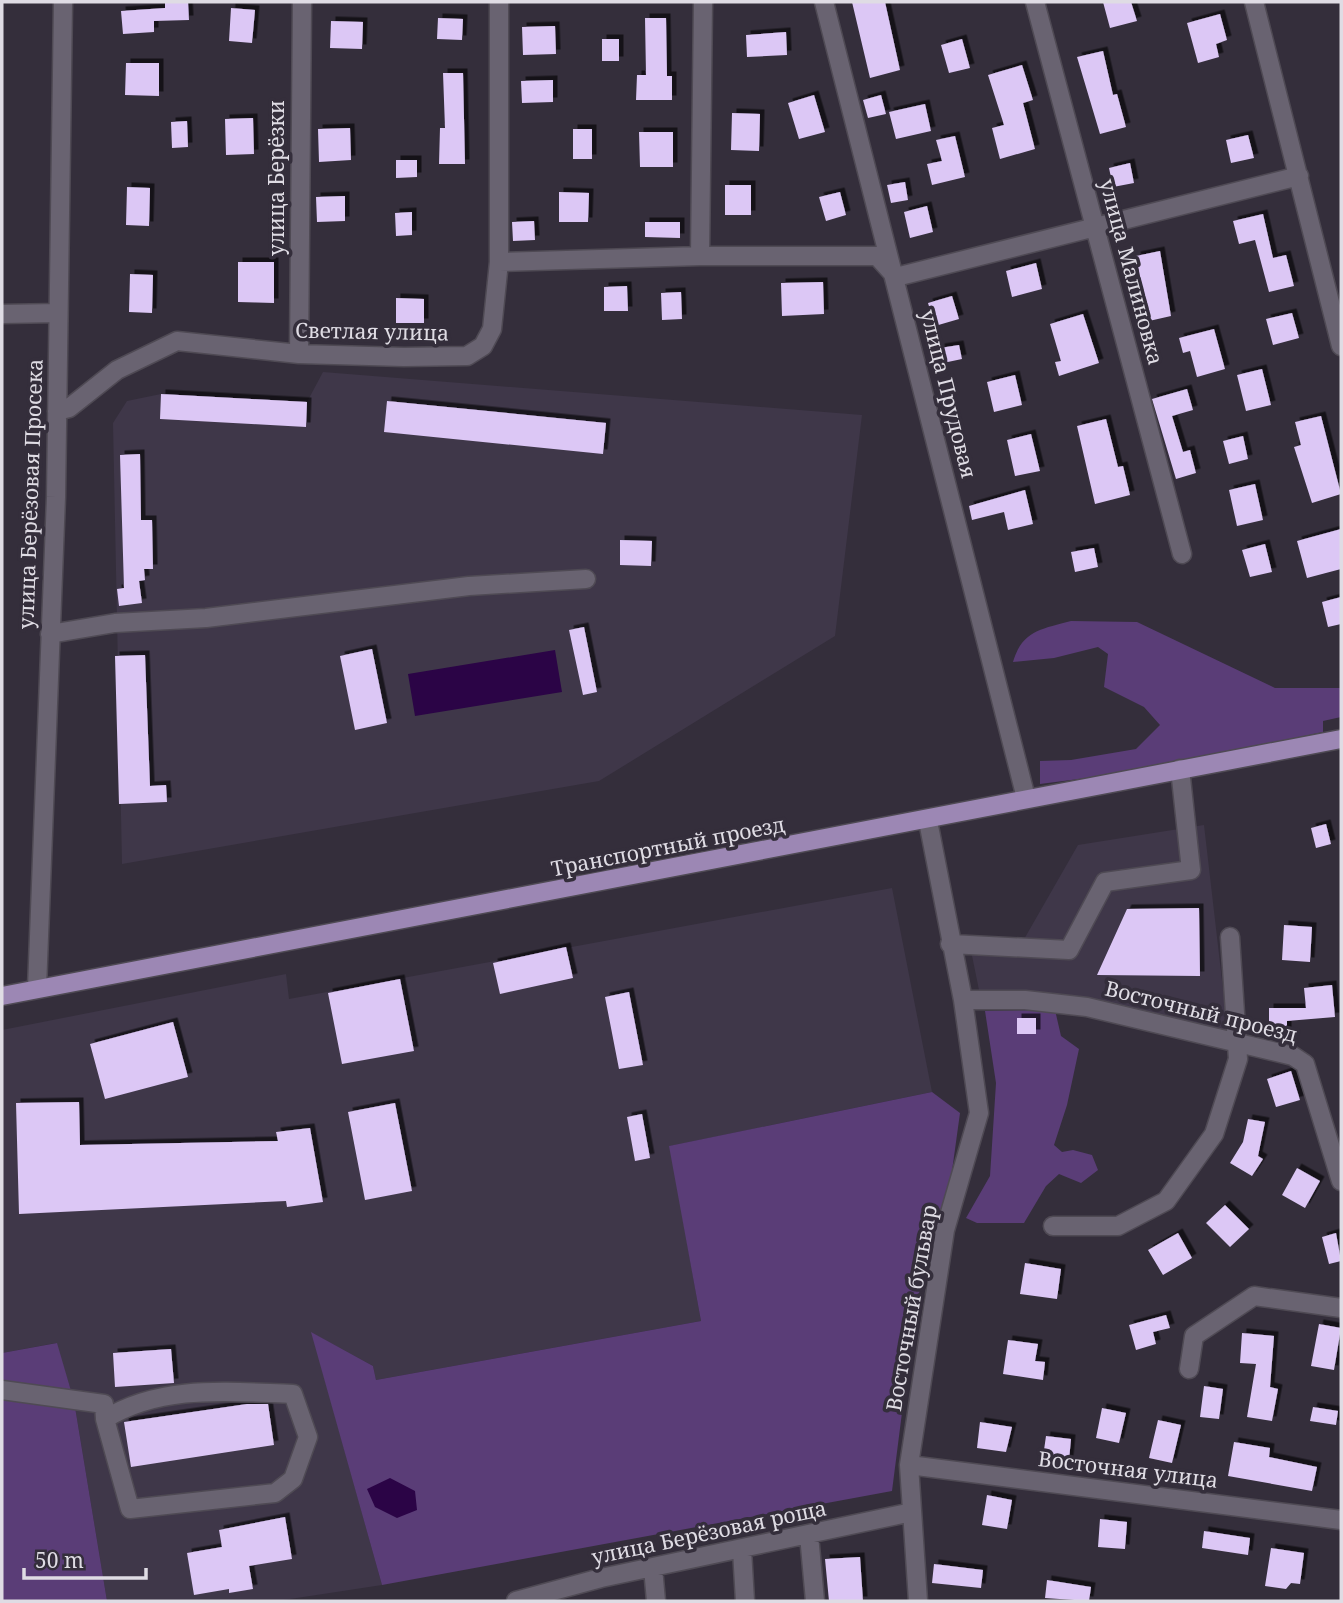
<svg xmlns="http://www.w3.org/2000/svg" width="1343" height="1603" font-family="'Noto Serif',serif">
  <defs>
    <filter id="shadow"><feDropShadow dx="4.5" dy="-4.5" stdDeviation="0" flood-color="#0009"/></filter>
  </defs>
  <rect width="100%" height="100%" fill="#342e3b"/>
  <path fill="#3f3749" d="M 323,372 L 862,415 L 835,636 L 599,781 L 122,864 L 113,423 L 127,401 L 161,394 L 307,402 Z
    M 1204,825 L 1228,1032 L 1096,999 L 979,990 L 968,936 L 1023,941 L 1078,845 Z
    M 892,888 L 932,1092 L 670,1146 L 701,1321 L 376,1380 L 373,1366 L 312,1333 L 382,1585 L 277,1601 L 107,1601 L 74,1401 L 56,1343 L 2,1353 L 2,1030 L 286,974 L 289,999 Z"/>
  <path fill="#5a3d77" d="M 1071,621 L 1137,622 L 1275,688 L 1341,688 L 1341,717 L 1323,721 L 1323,732 L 1133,772 L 1040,784 L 1040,761 L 1071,760 L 1136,749 L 1160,725 L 1144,707 L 1104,687 L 1108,654 L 1098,647 L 1054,658 L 1013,662 C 1022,631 1041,629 1071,621 Z
    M 1055,1010 L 1061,1036 L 1079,1049 L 1067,1105 L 1054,1145 L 1062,1152 L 1073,1150 L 1092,1155 L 1098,1170 L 1081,1183 L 1059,1174 L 1046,1186 L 1024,1223 L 977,1223 L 966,1218 L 990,1176 L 996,1083 L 985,1011 Z
    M 932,1092 L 960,1113 L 948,1200 L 916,1303 L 892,1491 L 382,1585 L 311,1332 L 373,1366 L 376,1380 L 701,1321 L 669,1146 Z
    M 57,1343 L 74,1401 L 107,1601 L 2,1601 L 2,1353 Z"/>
  <path fill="#2b0446" d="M 555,650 L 562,692 L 415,716 L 408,674 Z
    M 390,1478 L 415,1491 L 417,1510 L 397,1518 L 375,1507 L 367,1489 Z"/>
  <path fill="#dcc7f5" filter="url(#shadow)" d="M 165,2 L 188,2 L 189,20 L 154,21 L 154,32 L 123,34 L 121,11 L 165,8 Z
    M 852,2 L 885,2 L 900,70 L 870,78 Z
    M 1103,2 L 1131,2 L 1137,21 L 1110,28 Z
    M 231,8 L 255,10 L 252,43 L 229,41 Z
    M 1220,14 L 1227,40 L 1216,44 L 1219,57 L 1198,63 L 1187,23 Z
    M 438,18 L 463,19 L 462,40 L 437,39 Z
    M 645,18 L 666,18 L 667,76 L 672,76 L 672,100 L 636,100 L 637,75 L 646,75 Z
    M 331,21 L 363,22 L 362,49 L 330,48 Z
    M 555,26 L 556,54 L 523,55 L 522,27 Z
    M 786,32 L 787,55 L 747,57 L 746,35 Z
    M 602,39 L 619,39 L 619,61 L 602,61 Z
    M 962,39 L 970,68 L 949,73 L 941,45 Z
    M 1103,51 L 1113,95 L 1117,94 L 1126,127 L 1100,134 L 1077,57 Z
    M 126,63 L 159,63 L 159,96 L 125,95 Z
    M 1022,65 L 1033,100 L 1023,103 L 1035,149 L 1000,159 L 992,128 L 1004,125 L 988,75 Z
    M 443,73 L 463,73 L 465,164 L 439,164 L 440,128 L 445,128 Z
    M 553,80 L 553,102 L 522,103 L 521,81 Z
    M 814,95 L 825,132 L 799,139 L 788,103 Z
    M 881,95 L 886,114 L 868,118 L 863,100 Z
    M 925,104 L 931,131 L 896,139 L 889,112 Z
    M 732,113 L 760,114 L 759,151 L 731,150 Z
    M 253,118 L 254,154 L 226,155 L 225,119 Z
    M 187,121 L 188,147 L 172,148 L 171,122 Z
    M 350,128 L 351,160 L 319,162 L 318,129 Z
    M 573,129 L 592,129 L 592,159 L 573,159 Z
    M 639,132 L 673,132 L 673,167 L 640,167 Z
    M 1248,135 L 1254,158 L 1231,163 L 1226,140 Z
    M 955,136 L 965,177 L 932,185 L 927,164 L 942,161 L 936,140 Z
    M 396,160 L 417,160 L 417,177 L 396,178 Z
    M 1130,163 L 1134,183 L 1113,187 L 1109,168 Z
    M 905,182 L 908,200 L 891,203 L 887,185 Z
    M 725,185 L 751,185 L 751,215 L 725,215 Z
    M 127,187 L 150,188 L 149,226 L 126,225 Z
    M 559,192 L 589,193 L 588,222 L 559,222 Z
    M 840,192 L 846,215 L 826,221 L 819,197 Z
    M 345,196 L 345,221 L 317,222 L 316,197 Z
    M 927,206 L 933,232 L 910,238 L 904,212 Z
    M 412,212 L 412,235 L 396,236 L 395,213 Z
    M 1263,214 L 1273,258 L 1286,255 L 1294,286 L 1269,292 L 1255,240 L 1239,244 L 1233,221 Z
    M 534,221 L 535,240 L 513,241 L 512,222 Z
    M 645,222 L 680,222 L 680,238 L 645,237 Z
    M 1160,251 L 1171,316 L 1149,321 L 1136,256 Z
    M 238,262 L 274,262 L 274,303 L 238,302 Z
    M 1036,263 L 1042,289 L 1012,297 L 1006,271 Z
    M 130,274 L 153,275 L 152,313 L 129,312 Z
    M 823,282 L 824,314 L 782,316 L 781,283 Z
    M 627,286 L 628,311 L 604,311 L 604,287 Z
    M 681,292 L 682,319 L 662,320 L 661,293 Z
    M 952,296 L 959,319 L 935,326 L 928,303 Z
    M 396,298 L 424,299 L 424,323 L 396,323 Z
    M 1292,313 L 1299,338 L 1273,345 L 1266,319 Z
    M 1083,314 L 1099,363 L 1059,376 L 1055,362 L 1061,361 L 1050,324 Z
    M 1214,329 L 1225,369 L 1197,377 L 1190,351 L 1183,353 L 1179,338 Z
    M 959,345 L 962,359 L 943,363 L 940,348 Z
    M 1262,369 L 1271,405 L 1246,411 L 1237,375 Z
    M 1015,375 L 1022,405 L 994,412 L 987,382 Z
    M 1187,389 L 1193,410 L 1172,416 L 1183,452 L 1190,450 L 1196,473 L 1176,479 L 1152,399 Z
    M 161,394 L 307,402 L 306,427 L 160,419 Z
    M 387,401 L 606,423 L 603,454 L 384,432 Z
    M 1321,416 L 1341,494 L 1312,503 L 1294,447 L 1301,445 L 1295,422 Z
    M 1106,419 L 1118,467 L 1123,466 L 1130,495 L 1095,504 L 1077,426 Z
    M 1031,434 L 1040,471 L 1015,476 L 1007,440 Z
    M 1243,436 L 1248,459 L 1229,464 L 1223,441 Z
    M 140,454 L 141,520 L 152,520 L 153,569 L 144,569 L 145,580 L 139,581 L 142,603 L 119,606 L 117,589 L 124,588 L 120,455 Z
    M 1255,484 L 1263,520 L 1237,526 L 1229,490 Z
    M 1025,490 L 1033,524 L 1008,530 L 1004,512 L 972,520 L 969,506 Z
    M 1341,529 L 1341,569 L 1307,578 L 1297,541 Z
    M 620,540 L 652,541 L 651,566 L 620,565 Z
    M 1265,544 L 1272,572 L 1250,577 L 1242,550 Z
    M 1094,548 L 1098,567 L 1075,572 L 1071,552 Z
    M 1341,597 L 1341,624 L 1328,627 L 1322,602 Z
    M 584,627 L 597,692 L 583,695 L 569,630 Z
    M 372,649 L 387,723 L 355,730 L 340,656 Z
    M 145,655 L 150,786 L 166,785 L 167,802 L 119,804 L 115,656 Z
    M 1326,824 L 1331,844 L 1316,848 L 1311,828 Z
    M 1199,908 L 1200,976 L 1097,975 L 1127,909 Z
    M 1284,925 L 1312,927 L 1310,962 L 1282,960 Z
    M 566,947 L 573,978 L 500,994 L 493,963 Z
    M 400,979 L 414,1051 L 342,1064 L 328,993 Z
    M 1332,985 L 1335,1017 L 1287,1021 L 1287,1032 L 1269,1032 L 1269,1008 L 1306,1008 L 1304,988 Z
    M 629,992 L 643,1065 L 619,1069 L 605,997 Z
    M 1017,1018 L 1036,1018 L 1036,1034 L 1017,1034 Z
    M 173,1022 L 188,1077 L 105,1099 L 90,1044 Z
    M 1291,1071 L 1300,1100 L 1276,1107 L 1267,1079 Z
    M 79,1102 L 80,1145 L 278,1141 L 276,1132 L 310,1128 L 323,1202 L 287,1207 L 286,1201 L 19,1214 L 16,1103 Z
    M 395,1103 L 412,1191 L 365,1200 L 348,1112 Z
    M 642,1114 L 650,1158 L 635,1161 L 627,1117 Z
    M 1248,1119 L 1265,1122 L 1258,1156 L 1263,1159 L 1252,1176 L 1230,1163 L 1243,1142 Z
    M 1297,1168 L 1320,1181 L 1305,1208 L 1282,1195 Z
    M 1225,1205 L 1249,1229 L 1230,1247 L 1206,1223 Z
    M 1178,1233 L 1192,1258 L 1163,1275 L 1148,1250 Z
    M 1336,1233 L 1341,1261 L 1329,1264 L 1322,1237 Z
    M 1025,1263 L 1061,1269 L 1057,1299 L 1020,1294 Z
    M 1166,1315 L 1170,1328 L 1153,1332 L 1156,1344 L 1136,1350 L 1129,1325 Z
    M 1319,1324 L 1341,1328 L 1334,1370 L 1311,1366 Z
    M 1242,1333 L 1274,1336 L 1270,1387 L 1278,1389 L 1272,1421 L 1247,1417 L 1256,1364 L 1240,1363 Z
    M 1008,1340 L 1038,1344 L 1035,1361 L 1045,1362 L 1043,1380 L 1003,1374 Z
    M 171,1349 L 174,1383 L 115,1387 L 113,1353 Z
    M 1204,1386 L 1223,1389 L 1219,1419 L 1200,1417 Z
    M 247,1404 L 268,1404 L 274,1445 L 131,1467 L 124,1422 Z
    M 1313,1407 L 1338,1411 L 1336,1425 L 1310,1421 Z
    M 1102,1408 L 1126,1413 L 1119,1443 L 1096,1438 Z
    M 1158,1420 L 1181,1425 L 1172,1463 L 1149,1458 Z
    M 980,1422 L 1012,1427 L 1006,1452 L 977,1448 Z
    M 1046,1436 L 1071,1439 L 1069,1460 L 1043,1457 Z
    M 1234,1442 L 1270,1448 L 1269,1457 L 1317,1467 L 1312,1491 L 1228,1476 Z
    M 987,1495 L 1012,1500 L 1007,1529 L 982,1525 Z
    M 285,1517 L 292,1559 L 249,1566 L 253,1589 L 229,1593 L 229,1589 L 194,1595 L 187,1553 L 222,1547 L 219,1530 Z
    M 1100,1519 L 1127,1522 L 1125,1549 L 1098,1547 Z
    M 1204,1531 L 1250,1538 L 1248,1555 L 1202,1548 Z
    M 1271,1548 L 1304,1553 L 1300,1584 L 1291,1583 L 1286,1589 L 1265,1586 Z
    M 860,1557 L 863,1601 L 829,1601 L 825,1559 Z
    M 934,1564 L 983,1570 L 981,1588 L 932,1583 Z
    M 1047,1580 L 1091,1587 L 1089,1601 L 1045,1598 Z"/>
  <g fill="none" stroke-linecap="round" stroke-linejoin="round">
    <defs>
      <path id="minor" d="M 824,2 L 1026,798
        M 1035,2 L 1182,554
        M 1254,2 L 1341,346
        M 700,256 L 703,2
        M 499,262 L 700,256 L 877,256 L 896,277 L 1299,176
        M 2,314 L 58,313
        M 299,354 L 302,2
        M 57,411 L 69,408 L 117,370 L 177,341 L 299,354 L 404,357 L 467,356 L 483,346 L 492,329 L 499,262 L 499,2
        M 50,634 L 115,623 L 206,618 L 469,586 L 586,579
        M 950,944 L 1069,950 L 1105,882 L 1191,870 L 1180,769
        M 37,988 L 56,497 L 63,2
        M 963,1000 L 1025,1000 L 1087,1007 L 1293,1056 L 1305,1064 L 1341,1181
        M 1053,1226 L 1118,1226 L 1166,1201 L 1214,1134 L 1238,1059 L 1230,937
        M 1189,1369 L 1194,1336 L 1254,1296 L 1341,1308
        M 2,1390 L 104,1404 L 105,1419 L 130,1509 L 275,1493 L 293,1479 L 308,1437 L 293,1394 C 229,1392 162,1384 105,1419
        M 909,1465 L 1341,1520
        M 809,1535 L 815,1601
        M 742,1550 L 745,1601
        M 653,1568 L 656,1601
        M 516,1601 L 601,1578 L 912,1512
        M 918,1601 L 909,1465 L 945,1230 L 979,1113 L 963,1000 L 928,821"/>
      <path id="major" d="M 2,996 L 1341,739"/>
    </defs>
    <use href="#minor" stroke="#4f4a54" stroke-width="21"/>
    <use href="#major" stroke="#4f4a54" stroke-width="21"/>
    <use href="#minor" stroke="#696371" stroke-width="18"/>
    <use href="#major" stroke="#9c87b4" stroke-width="18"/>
  </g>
  <g text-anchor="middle" stroke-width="7" stroke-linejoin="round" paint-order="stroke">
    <g font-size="21" fill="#dfdce4" stroke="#342e3b">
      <text transform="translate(277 178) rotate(-90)" y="7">улица Берёзки</text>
      <text transform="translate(1131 272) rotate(75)" y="7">улица Малиновка</text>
      <text transform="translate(372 332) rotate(1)" y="7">Светлая улица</text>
      <text transform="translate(948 394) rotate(76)" y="7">улица Прудовая</text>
      <text transform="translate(31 494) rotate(-88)" y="7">улица Берёзовая Просека</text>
      <text transform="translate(668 847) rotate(-11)" y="7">Транспортный проезд</text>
      <text transform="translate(1201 1012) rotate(14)" y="7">Восточный проезд</text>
      <text transform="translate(912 1308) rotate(-80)" y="7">Восточный бульвар</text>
      <text transform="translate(1128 1470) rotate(7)" y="7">Восточная улица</text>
      <text transform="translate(709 1533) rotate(-12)" y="7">улица Берёзовая роща</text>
    </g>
  </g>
  <rect width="1343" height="1603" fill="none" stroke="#dfdce4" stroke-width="7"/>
  <path d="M24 1568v10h122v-10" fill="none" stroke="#dfdce4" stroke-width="3.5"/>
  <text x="35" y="1568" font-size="21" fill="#dfdce4" stroke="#342e3b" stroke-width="5" paint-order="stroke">50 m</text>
</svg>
